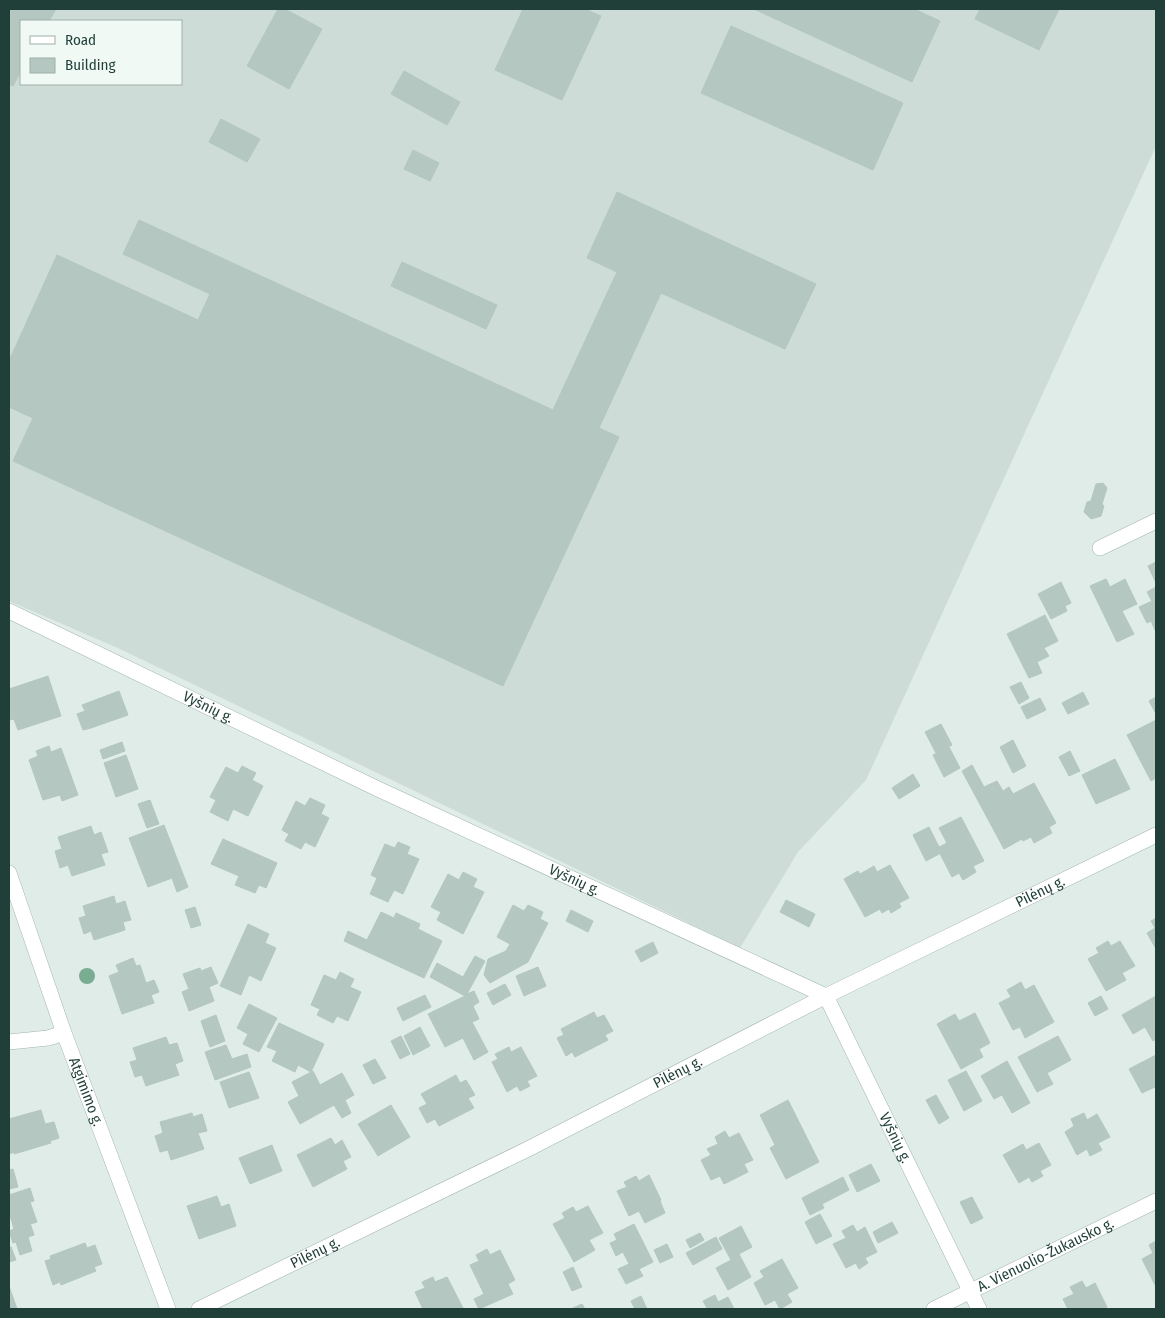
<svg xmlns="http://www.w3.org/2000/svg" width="1165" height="1318" font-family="'Fira Sans Condensed',sans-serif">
  <rect width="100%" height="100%" fill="#e0ece8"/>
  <path fill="#cedcd7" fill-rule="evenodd" d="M 9,9 L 1156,9 L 1156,146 L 866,780 L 798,852 L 740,948 L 120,649 L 9,601 ZM 21,21 L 181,21 L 181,84 L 21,84 Z"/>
  <path fill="#b5c7c1" stroke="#b2c7bf" d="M 9,9 L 56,9 L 49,21 L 21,21 L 21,71 L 13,86 L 9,84 Z
    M 278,9 L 285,9 L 322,29 L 289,89 L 247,66 Z
    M 523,9 L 585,9 L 601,16 L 562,100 L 495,70 Z
    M 754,9 L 914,9 L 940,21 L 912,82 Z
    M 980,9 L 1059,9 L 1039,50 L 975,19 Z
    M 731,26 L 903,103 L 873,170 L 701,93 Z
    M 404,71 L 460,102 L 447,125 L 391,94 Z
    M 221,119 L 260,139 L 247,162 L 209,142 Z
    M 413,150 L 439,163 L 430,181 L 404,169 Z
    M 617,192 L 816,284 L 785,349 L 661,293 L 599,428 L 619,437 L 503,686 L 13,461 L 33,418 L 9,407 L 9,361 L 57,255 L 198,320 L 210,294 L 123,254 L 139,220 L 553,410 L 617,272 L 587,258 Z
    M 402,262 L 497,305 L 486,329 L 391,286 Z
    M 1103,483 L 1107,488 L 1102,504 L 1104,506 L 1101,516 L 1091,519 L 1084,512 L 1087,502 L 1091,501 L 1096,484 Z
    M 1156,562 L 1156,583 L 1148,566 Z
    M 1106,579 L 1110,587 L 1125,579 L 1137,604 L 1122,611 L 1134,634 L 1117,642 L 1090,586 Z
    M 1061,582 L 1071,603 L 1065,606 L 1067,611 L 1051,619 L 1038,594 Z
    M 1156,587 L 1156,609 L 1147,592 Z
    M 1152,601 L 1156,609 L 1156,632 L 1151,621 L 1147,623 L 1139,607 Z
    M 1045,615 L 1058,641 L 1044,648 L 1049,656 L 1037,662 L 1042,673 L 1029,678 L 1007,634 Z
    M 48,676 L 61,716 L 18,730 L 14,719 L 9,720 L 9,689 Z
    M 1021,682 L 1029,698 L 1019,704 L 1010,687 Z
    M 119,691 L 128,715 L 91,728 L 83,730 L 77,714 L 85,711 L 82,705 Z
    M 1083,692 L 1089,704 L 1068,714 L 1062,703 Z
    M 1156,697 L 1156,711 L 1155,712 L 1149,701 Z
    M 1040,698 L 1046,710 L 1027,719 L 1021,707 Z
    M 1156,720 L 1156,778 L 1151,781 L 1127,735 Z
    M 941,724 L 952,745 L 936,753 L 925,732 Z
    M 1013,740 L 1026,766 L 1013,773 L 1000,747 Z
    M 122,742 L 125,751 L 103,759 L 100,750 Z
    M 49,746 L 51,752 L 61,748 L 78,795 L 62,801 L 60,795 L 43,800 L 29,760 L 38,756 L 36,751 Z
    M 949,747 L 960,768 L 944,777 L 933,755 Z
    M 1070,751 L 1080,771 L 1069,776 L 1059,757 Z
    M 126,755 L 138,789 L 116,797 L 104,763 Z
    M 1115,759 L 1130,789 L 1096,804 L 1082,775 Z
    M 972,765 L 984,787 L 997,781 L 1003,791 L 1009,787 L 1021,808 L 1008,814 L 1022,839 L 1004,849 L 962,771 Z
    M 242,766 L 256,773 L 252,780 L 263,786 L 248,816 L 233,809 L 228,821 L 210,812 L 216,800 L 210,797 L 226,767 L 238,773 Z
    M 913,774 L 920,786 L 899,799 L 892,788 Z
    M 1034,783 L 1056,823 L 1049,827 L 1052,833 L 1034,843 L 1031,837 L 1023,841 L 1008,814 L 1021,808 L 1013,794 Z
    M 310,798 L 325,805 L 321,814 L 329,818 L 315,847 L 305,842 L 301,849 L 285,841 L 289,834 L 282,830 L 296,801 L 305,806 Z
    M 150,800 L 159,824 L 147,828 L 138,804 Z
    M 961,817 L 984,861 L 973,866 L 976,872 L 963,880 L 959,873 L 952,877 L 937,848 L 947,843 L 939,828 Z
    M 164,825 L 188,887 L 177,892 L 172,878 L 148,887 L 129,838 Z
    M 91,826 L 94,835 L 101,832 L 108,852 L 101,854 L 105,865 L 72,876 L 68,865 L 60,868 L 55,851 L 62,849 L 58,837 Z
    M 929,827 L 939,847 L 937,848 L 939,854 L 926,861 L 913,835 Z
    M 223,839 L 277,863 L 266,888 L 259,885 L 255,893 L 235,885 L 239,876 L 211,864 Z
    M 398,842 L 410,847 L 407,854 L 419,859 L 403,894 L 394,890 L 388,902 L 370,894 L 377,878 L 371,875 L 385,844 L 395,848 Z
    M 890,865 L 909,898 L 899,903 L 901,907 L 891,913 L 889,909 L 882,913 L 860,874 L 874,866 L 877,872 Z
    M 858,871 L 880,909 L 865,917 L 844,879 Z
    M 463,872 L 477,879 L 473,887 L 484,892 L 463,934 L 437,920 L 441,912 L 431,907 L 448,874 L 459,880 Z
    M 114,896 L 116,904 L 125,901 L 131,920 L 123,922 L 125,930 L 94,940 L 91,931 L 84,934 L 79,918 L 86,916 L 83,906 Z
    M 786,900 L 815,914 L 809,927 L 780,912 Z
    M 513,905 L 524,911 L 528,905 L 543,912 L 540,919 L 548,923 L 528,962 L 506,951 L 510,944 L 497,937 Z
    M 195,907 L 201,925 L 191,928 L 185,910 Z
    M 571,910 L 593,921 L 588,932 L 566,921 Z
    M 381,912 L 394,918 L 396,913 L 420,924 L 418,929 L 442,941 L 424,978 L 344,941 L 348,931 L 367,940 Z
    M 1156,918 L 1156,949 L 1147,933 L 1155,928 L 1151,921 Z
    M 248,924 L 269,934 L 265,943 L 276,948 L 261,981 L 249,975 L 241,995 L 220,986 Z
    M 1108,941 L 1111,946 L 1120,941 L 1135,966 L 1122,973 L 1126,980 L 1106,991 L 1088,959 L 1099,953 L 1096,948 Z
    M 653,942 L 658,953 L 641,962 L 635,951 Z
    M 506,951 L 528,962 L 490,983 L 484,975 L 488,959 Z
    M 475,956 L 485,961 L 467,994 L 474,991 L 479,1002 L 473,1006 L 479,1019 L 472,1022 L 488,1052 L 474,1060 L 463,1038 L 445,1047 L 428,1014 L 465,996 L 430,977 L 437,963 L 463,977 Z
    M 133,958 L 136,966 L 140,965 L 146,983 L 154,980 L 159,992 L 151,995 L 154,1003 L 122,1014 L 109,976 L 119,972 L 116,965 Z
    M 211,967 L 218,983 L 209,987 L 214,1001 L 189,1011 L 182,992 L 189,989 L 183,974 L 200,968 L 201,971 Z
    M 538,967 L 546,986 L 524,996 L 516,976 Z
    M 340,972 L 354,979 L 350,987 L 361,992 L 348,1021 L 337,1016 L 333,1023 L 317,1015 L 320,1009 L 311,1005 L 324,975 L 336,980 Z
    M 1021,982 L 1025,990 L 1034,985 L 1054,1022 L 1025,1038 L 1020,1027 L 1013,1030 L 999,1003 L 1011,997 L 1007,990 Z
    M 505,984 L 511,995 L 493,1005 L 487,993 Z
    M 425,995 L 431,1007 L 403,1021 L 397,1008 Z
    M 1101,996 L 1108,1009 L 1095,1016 L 1088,1003 Z
    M 1156,996 L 1156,1039 L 1153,1041 L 1145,1027 L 1133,1034 L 1122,1015 Z
    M 249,1004 L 277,1018 L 259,1052 L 243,1044 L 248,1034 L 237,1028 Z
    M 594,1012 L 597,1018 L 604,1015 L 613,1031 L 605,1035 L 608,1040 L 575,1057 L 572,1052 L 566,1056 L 557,1038 L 564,1035 L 561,1029 Z
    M 975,1013 L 990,1043 L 979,1049 L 983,1057 L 961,1069 L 937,1024 L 955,1014 L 959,1021 Z
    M 216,1015 L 225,1041 L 210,1047 L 201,1021 Z
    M 279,1023 L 324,1044 L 311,1072 L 298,1065 L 295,1072 L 272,1061 L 277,1051 L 267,1047 Z
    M 420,1027 L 430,1046 L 413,1055 L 404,1036 Z
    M 401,1036 L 410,1054 L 400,1059 L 391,1041 Z
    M 1058,1036 L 1071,1060 L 1047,1073 L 1053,1084 L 1037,1092 L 1018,1057 Z
    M 166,1037 L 169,1045 L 177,1043 L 183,1061 L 175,1064 L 179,1075 L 146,1086 L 142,1075 L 135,1077 L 130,1062 L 137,1060 L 133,1048 Z
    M 226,1045 L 232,1059 L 247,1054 L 251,1067 L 215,1080 L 205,1052 Z
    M 509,1047 L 511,1052 L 521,1047 L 537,1076 L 527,1081 L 530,1086 L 520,1091 L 517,1086 L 507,1092 L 492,1062 L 498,1059 L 495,1054 Z
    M 1156,1055 L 1156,1090 L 1155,1087 L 1142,1093 L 1129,1069 Z
    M 375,1059 L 386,1078 L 373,1084 L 363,1065 Z
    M 1007,1061 L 1030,1103 L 1012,1113 L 1002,1095 L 994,1099 L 981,1076 Z
    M 313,1071 L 320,1085 L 342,1073 L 354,1095 L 345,1100 L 351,1113 L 342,1118 L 334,1105 L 300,1124 L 288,1102 L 299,1096 L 292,1082 Z
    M 966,1071 L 982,1101 L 964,1111 L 948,1080 Z
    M 249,1072 L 259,1098 L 229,1108 L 220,1082 Z
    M 456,1075 L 460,1083 L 466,1080 L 475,1095 L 468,1098 L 474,1108 L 439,1126 L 435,1119 L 427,1123 L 419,1108 L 427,1104 L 421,1094 Z
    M 936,1095 L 949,1118 L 939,1124 L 926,1100 Z
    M 788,1100 L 819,1162 L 786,1179 L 770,1148 L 775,1145 L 760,1115 Z
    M 391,1105 L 410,1137 L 378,1156 L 358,1124 Z
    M 41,1110 L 45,1124 L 54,1122 L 59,1138 L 50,1141 L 51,1143 L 14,1154 L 14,1152 L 9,1154 L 9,1119 Z
    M 192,1113 L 193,1117 L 202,1114 L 207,1131 L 198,1133 L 204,1149 L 171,1160 L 168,1150 L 160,1152 L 155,1136 L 163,1133 L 160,1122 Z
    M 1084,1113 L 1087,1120 L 1097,1114 L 1110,1137 L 1098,1143 L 1102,1150 L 1090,1156 L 1087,1149 L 1077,1155 L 1065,1132 L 1074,1126 L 1071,1119 Z
    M 725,1131 L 729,1138 L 739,1133 L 753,1160 L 744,1164 L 748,1172 L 724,1184 L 720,1176 L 711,1180 L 701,1160 L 711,1155 L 707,1149 L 718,1144 L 715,1137 Z
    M 331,1138 L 335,1145 L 342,1140 L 351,1157 L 343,1161 L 347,1169 L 313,1187 L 297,1155 Z
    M 1039,1143 L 1051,1165 L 1040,1171 L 1043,1176 L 1032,1182 L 1029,1177 L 1019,1183 L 1003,1155 L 1023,1144 L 1026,1150 Z
    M 272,1145 L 282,1171 L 250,1184 L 239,1158 Z
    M 871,1164 L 880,1181 L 857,1192 L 849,1175 Z
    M 13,1169 L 18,1187 L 9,1189 L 9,1170 Z
    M 649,1175 L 661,1200 L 660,1201 L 665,1213 L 645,1223 L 639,1211 L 629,1216 L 617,1191 L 627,1187 L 624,1182 L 636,1176 L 639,1181 Z
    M 843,1177 L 849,1190 L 822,1204 L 824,1208 L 810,1215 L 802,1198 Z
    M 30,1188 L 34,1201 L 30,1202 L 37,1222 L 14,1229 L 9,1212 L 9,1195 Z
    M 217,1196 L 221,1207 L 229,1204 L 236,1226 L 199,1239 L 187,1206 Z
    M 972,1197 L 983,1218 L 971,1224 L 960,1202 Z
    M 588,1206 L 603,1233 L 589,1240 L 595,1250 L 574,1262 L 553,1224 L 565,1218 L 562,1213 L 573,1207 L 576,1212 Z
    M 820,1214 L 832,1236 L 816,1244 L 805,1222 Z
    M 892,1222 L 898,1233 L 878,1243 L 873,1232 Z
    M 30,1223 L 34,1235 L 28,1237 L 32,1251 L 20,1255 L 16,1242 L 13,1243 L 9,1231 Z
    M 634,1224 L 653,1262 L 639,1269 L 643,1276 L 626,1284 L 618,1269 L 629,1264 L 623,1252 L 616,1256 L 610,1243 L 617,1240 L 614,1234 Z
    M 853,1225 L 857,1232 L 865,1227 L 877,1252 L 865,1258 L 868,1263 L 859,1269 L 856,1263 L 846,1268 L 833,1244 L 846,1238 L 842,1231 Z
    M 741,1226 L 752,1247 L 739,1254 L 751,1277 L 728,1290 L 716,1268 L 731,1260 L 719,1238 Z
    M 700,1233 L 704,1240 L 690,1248 L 686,1240 Z
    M 716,1237 L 722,1249 L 693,1265 L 686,1253 Z
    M 1156,1241 L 1156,1287 L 1142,1259 L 1153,1253 L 1149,1245 Z
    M 85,1243 L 87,1248 L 95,1245 L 102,1264 L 94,1267 L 96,1271 L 61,1285 L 60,1282 L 53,1285 L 45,1261 L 51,1259 L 50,1256 Z
    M 667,1244 L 673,1257 L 660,1263 L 654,1250 Z
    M 9,1247 L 11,1247 L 16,1260 L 9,1262 Z
    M 487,1249 L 490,1255 L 500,1250 L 515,1280 L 508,1284 L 513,1294 L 479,1309 L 474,1299 L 484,1294 L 470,1265 L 479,1261 L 476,1255 Z
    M 782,1259 L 798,1288 L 787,1294 L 792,1302 L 780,1309 L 775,1300 L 765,1305 L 754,1283 L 764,1277 L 760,1271 Z
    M 573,1267 L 582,1287 L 572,1291 L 563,1272 Z
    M 433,1277 L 435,1282 L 447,1277 L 463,1308 L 423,1309 L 415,1292 L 425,1288 L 422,1282 Z
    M 1082,1281 L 1086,1288 L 1095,1283 L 1107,1307 L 1103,1309 L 1068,1309 L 1063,1299 L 1074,1294 L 1070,1287 Z
    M 9,1286 L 17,1309 L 9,1309 Z
    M 715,1295 L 718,1302 L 728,1297 L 734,1309 L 704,1309 L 707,1308 L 703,1301 Z
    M 641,1296 L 647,1309 L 635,1309 L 631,1301 Z
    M 582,1304 L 585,1309 L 571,1309 Z"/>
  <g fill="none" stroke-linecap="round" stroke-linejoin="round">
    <defs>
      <g id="minor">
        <path d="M 1100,548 L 1156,521"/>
        <path id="s1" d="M 9,611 L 378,789 L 826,996 L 979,1309"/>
        <path id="s2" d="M 9,873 L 64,1033 L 168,1309"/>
        <path d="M 9,1042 L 48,1038 L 64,1033"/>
        <path id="s3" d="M 199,1309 L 528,1149 L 826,996 L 1156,835"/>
        <path id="s4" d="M 934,1309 L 1156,1201"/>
      </g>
    </defs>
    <use href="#minor" stroke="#a2b5b0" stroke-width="16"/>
    <use href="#minor" stroke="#fff" stroke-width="15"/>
  </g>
  <circle fill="#79ad91" cx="87" cy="976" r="8"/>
  <g text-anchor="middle" stroke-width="4" stroke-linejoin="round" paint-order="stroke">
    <g font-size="15" fill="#1f3f38" stroke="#f1f9f5">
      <text dy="5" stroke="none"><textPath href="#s1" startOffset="221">Vyšnių g.</textPath></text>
      <text dy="5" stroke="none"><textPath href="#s1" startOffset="626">Vyšnių g.</textPath></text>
      <text dy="5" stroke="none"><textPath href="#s3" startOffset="939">Pilėnų g.</textPath></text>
      <text dy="5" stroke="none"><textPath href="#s3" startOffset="534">Pilėnų g.</textPath></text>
      <text dy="5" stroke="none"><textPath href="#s2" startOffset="232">Atgimimo g.</textPath></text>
      <text dy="5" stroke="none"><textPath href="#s1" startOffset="1061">Vyšnių g.</textPath></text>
      <text dy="5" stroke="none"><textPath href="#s3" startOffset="129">Pilėnų g.</textPath></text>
      <text dy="5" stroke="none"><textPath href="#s4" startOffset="124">A. Vienuolio-Žukausko g.</textPath></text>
    </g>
  </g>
  <rect width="1165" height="1318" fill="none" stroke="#1f3f38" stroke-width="20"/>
  <rect x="20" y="20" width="162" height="65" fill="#f1f9f5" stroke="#9dafa9"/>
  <rect x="30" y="36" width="25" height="8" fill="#ffffff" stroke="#9dafa9"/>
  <text x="65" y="45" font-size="15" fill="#1f3f38">Road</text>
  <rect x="30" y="58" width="25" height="15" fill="#b5c7c1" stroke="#9dafa9"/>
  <text x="65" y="70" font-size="15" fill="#1f3f38">Building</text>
</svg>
